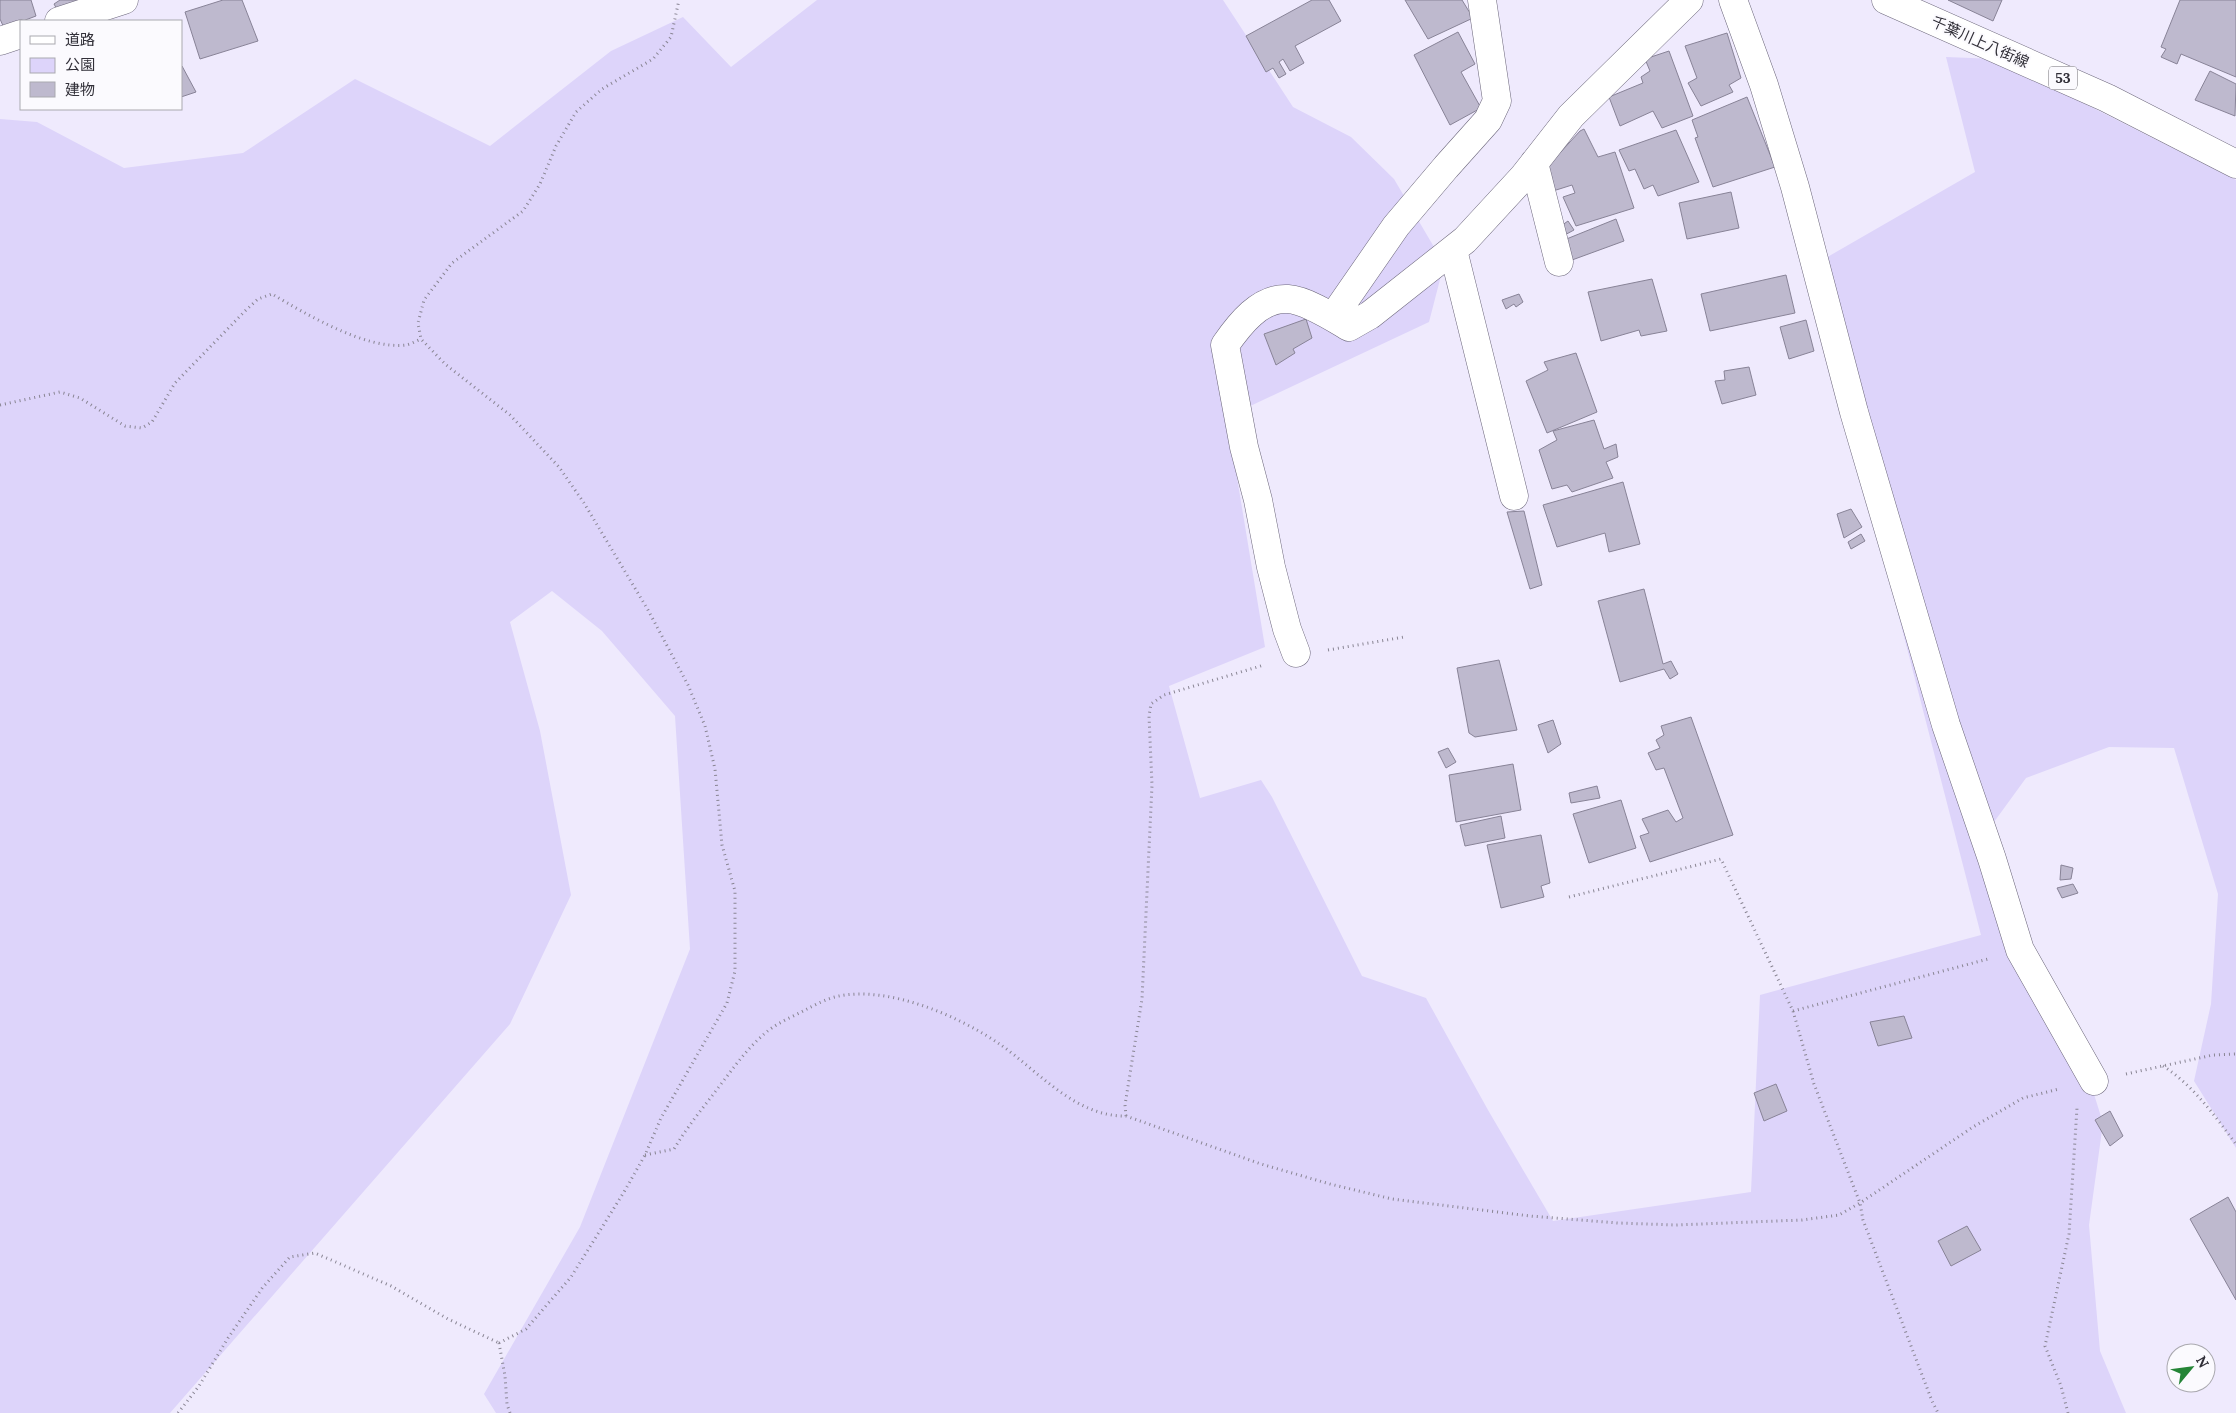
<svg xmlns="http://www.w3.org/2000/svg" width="2236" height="1413" font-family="Lora,'Noto Sans JP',serif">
  <rect width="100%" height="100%" fill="#efeafd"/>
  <path fill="#ddd4fa" d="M 817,0 L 1223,0 L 1293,107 L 1351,137 L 1394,179 L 1444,264 L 1429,322 L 1227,417 L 1265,647 L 1169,686 L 1200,798 L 1261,780 L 1272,797 L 1362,976 L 1426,998 L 1488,1110 L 1553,1221 L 1751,1192 L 1760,995 L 1981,935 L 1860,466 L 1817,263 L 1975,172 L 1946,57 L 1996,59 L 2236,180 L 2236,1148 L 2194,1081 L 2211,1004 L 2218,894 L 2174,748 L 2109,747 L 2026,778 L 1986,833 L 1977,857 L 2077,1040 L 2103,1123 L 2089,1225 L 2100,1351 L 2126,1413 L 496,1413 L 484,1394 L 580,1227 L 690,949 L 675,716 L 602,631 L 552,591 L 510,622 L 540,731 L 571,895 L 510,1024 L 170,1413 L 0,1413 L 0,119 L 37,122 L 124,168 L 243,153 L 355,79 L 490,146 L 611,51 L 683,17 L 731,67 Z"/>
  <path fill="#beb9ce" stroke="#888397" d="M 0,0 L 31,0 L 36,16 L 4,28 L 0,19 Z
    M 60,0 L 88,0 L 59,13 L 54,4 Z
    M 223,0 L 242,0 L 258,41 L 200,59 L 185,12 Z
    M 1312,0 L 1329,0 L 1341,21 L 1295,46 L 1304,63 L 1290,71 L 1283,59 L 1279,62 L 1286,74 L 1279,78 L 1273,68 L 1266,72 L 1246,36 Z
    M 1405,0 L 1462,0 L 1473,18 L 1428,39 Z
    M 1948,0 L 2002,0 L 1993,21 Z
    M 2180,0 L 2236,0 L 2236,77 L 2181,54 L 2177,64 L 2161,57 L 2166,49 L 2161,47 Z
    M 1458,32 L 1475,64 L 1461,72 L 1481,108 L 1450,125 L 1414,55 Z
    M 1727,33 L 1741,78 L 1729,85 L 1733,92 L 1701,106 L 1688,83 L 1697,78 L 1685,46 Z
    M 1669,51 L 1693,116 L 1662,128 L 1653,111 L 1620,126 L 1609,97 L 1643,83 L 1641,77 L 1650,71 L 1645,59 Z
    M 182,66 L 196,92 L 181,97 L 181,67 Z
    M 2210,71 L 2236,84 L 2235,116 L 2195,100 Z
    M 1747,97 L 1775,167 L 1713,187 L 1695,138 L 1698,137 L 1692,120 Z
    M 1584,129 L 1598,157 L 1615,152 L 1634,208 L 1576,226 L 1563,197 L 1575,193 L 1572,185 L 1553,191 L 1547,167 L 1580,131 Z
    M 1676,130 L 1699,182 L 1658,196 L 1653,185 L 1644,189 L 1635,169 L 1629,171 L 1619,150 Z
    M 1731,192 L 1739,228 L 1687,239 L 1679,203 Z
    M 1616,219 L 1624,241 L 1572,260 L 1564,240 Z
    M 1568,221 L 1574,230 L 1561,237 L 1558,228 Z
    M 1786,275 L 1795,313 L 1710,331 L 1701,294 Z
    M 1652,279 L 1667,331 L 1641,336 L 1639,330 L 1601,341 L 1588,292 Z
    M 1519,294 L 1523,302 L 1516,307 L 1514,304 L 1506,309 L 1502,300 Z
    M 1306,319 L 1312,338 L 1293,349 L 1295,353 L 1276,365 L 1264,334 Z
    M 1806,320 L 1814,351 L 1789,359 L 1780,327 Z
    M 1576,353 L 1597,412 L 1547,433 L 1526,381 L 1548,370 L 1544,362 Z
    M 1749,367 L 1756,395 L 1722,404 L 1715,381 L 1725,380 L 1724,371 Z
    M 1594,420 L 1604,449 L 1616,444 L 1618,457 L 1606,462 L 1613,478 L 1572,492 L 1567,485 L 1552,489 L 1539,450 L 1557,440 L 1553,431 Z
    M 1623,482 L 1640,544 L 1609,552 L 1605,533 L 1557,547 L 1543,505 Z
    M 1851,509 L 1862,527 L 1844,538 L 1837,514 Z
    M 1524,511 L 1542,585 L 1530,589 L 1507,512 Z
    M 1861,534 L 1865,541 L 1851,549 L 1848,542 Z
    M 1644,589 L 1663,664 L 1671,661 L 1678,674 L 1670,679 L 1664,669 L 1620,682 L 1598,601 Z
    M 1499,660 L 1517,730 L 1475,737 L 1469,733 L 1457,668 Z
    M 1691,717 L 1733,835 L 1650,862 L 1640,836 L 1649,833 L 1642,819 L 1668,810 L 1676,822 L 1683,818 L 1664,768 L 1656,770 L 1648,753 L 1660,748 L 1656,740 L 1664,735 L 1661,726 Z
    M 1553,720 L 1561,744 L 1548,753 L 1538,725 Z
    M 1448,748 L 1456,762 L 1446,768 L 1438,752 Z
    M 1513,764 L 1521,810 L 1456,822 L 1449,775 Z
    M 1597,786 L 1600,798 L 1571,803 L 1569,793 Z
    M 1621,800 L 1636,848 L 1589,863 L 1573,814 Z
    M 1501,816 L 1505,838 L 1465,846 L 1460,825 Z
    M 1541,835 L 1550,883 L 1541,886 L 1544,897 L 1501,908 L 1487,845 Z
    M 2061,865 L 2073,868 L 2071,879 L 2060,880 Z
    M 2073,884 L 2078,893 L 2062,898 L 2057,888 Z
    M 1904,1016 L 1912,1038 L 1878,1046 L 1870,1022 Z
    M 1776,1084 L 1787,1111 L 1764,1121 L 1754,1093 Z
    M 2110,1111 L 2123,1136 L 2110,1146 L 2095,1120 Z
    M 2228,1197 L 2236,1212 L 2236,1300 L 2190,1219 Z
    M 1967,1226 L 1981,1250 L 1951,1266 L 1938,1241 Z"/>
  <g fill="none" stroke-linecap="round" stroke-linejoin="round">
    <defs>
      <path id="minor" d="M 1733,0 L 1764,85 L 1795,187 L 1854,412 L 1946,725 L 1992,859 L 2020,950 L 2094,1081
        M 59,21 L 124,0
        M 0,41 L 21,34
        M 1534,163 L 1559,262
        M 1453,250 L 1514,496
        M 1333,317 L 1396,226 L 1446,167 L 1488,120 L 1497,101 L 1482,0
        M 1296,653 L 1287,629 L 1271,567 L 1258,500 L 1244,447 L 1225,345 C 1239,325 1260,297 1288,299 C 1306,300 1334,318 1349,327 L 1370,315 L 1465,240 L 1524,176 L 1571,116 L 1689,0"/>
      <path id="primary" d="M 1886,0 L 2107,98 L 2236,164"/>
    </defs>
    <use href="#minor" stroke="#6c677b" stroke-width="29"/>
    <use href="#primary" stroke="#6c677b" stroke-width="29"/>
    <path stroke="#898593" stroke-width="3" stroke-dasharray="1 4" stroke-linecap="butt" d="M 0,405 L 60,392 L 80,398 L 125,426 L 142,428 L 152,422 L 175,383 L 246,310 L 258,299 L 272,294 C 306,314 366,350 406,345 C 411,344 416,341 421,339
      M 1328,650 L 1404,637
      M 1569,897 L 1721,859 L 1793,1011 L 1814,1084 L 1860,1203 L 1863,1220 L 1932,1401 L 1938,1413
      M 1793,1011 L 1988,959
      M 2163,1066 C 2194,1086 2214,1115 2236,1144
      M 2126,1074 L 2213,1055 L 2236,1054
      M 1126,1116 L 1125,1105 L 1142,999 L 1152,785 L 1149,716 L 1151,704 L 1164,695 L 1264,665
      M 645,1155 L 674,1149 C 687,1127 703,1108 718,1088 C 732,1070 745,1051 762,1036 C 774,1024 792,1017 807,1009 C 817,1004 828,998 839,996 C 890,986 959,1016 1001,1045 C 1039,1072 1076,1117 1126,1116 L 1261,1164 L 1330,1184 L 1392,1199 L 1530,1216 L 1618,1223 L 1676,1225 L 1802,1220 L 1839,1215 L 1860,1203 L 1973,1127 L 2023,1098 L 2059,1089
      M 499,1343 L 526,1329 L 571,1277 L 624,1192 L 645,1155 L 661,1118 L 727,1003 L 735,971 L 735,891 L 722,845 L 715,769 L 705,726 L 688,685 L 648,610 L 584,503 L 559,467 L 510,415 L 445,364 L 421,339 L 418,323 L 424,300 L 452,263 L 523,211 L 540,184 L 556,146 L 576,112 L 602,89 L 653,59 L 671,37 L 679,0
      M 499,1343 L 505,1376 L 507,1404 L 510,1413
      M 178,1413 L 199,1386 L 228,1338 L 263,1287 L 290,1257 L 315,1253 L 391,1286 L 448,1319 L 499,1343
      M 2068,1413 L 2061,1386 L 2045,1346 L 2069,1234 L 2077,1108"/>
    <use href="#minor" stroke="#fff" stroke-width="28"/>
    <use href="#primary" stroke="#fff" stroke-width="28"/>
  </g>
  <g text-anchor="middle" stroke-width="4" stroke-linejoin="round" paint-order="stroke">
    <rect fill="#fbfafe" stroke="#6e6c73" stroke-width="1" x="2049" y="66.5" width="28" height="23" rx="4"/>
    <g font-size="14" font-weight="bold" fill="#312f38">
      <text x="2063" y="83">53</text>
    </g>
    <g font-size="15" fill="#312f38" stroke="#fbfafe">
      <text transform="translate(1980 42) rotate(24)" y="5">千葉川上八街線</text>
    </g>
  </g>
  <rect x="20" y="20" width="162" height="90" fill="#fbfafe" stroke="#aaa9af"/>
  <rect x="30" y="36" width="25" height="8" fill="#ffffff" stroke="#aaa9af"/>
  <text x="65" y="45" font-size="15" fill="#312f38">道路</text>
  <rect x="30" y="58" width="25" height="15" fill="#ddd4fa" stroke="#aaa9af"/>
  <text x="65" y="70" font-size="15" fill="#312f38">公園</text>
  <rect x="30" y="82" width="25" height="15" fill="#beb9ce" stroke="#aaa9af"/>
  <text x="65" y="95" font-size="15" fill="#312f38">建物</text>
  <g transform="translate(2191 1368) rotate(61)"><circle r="24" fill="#fbfafe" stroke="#aaa9af"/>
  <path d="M0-4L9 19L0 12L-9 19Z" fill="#258537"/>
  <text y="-8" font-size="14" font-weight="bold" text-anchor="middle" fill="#312f38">N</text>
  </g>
</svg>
